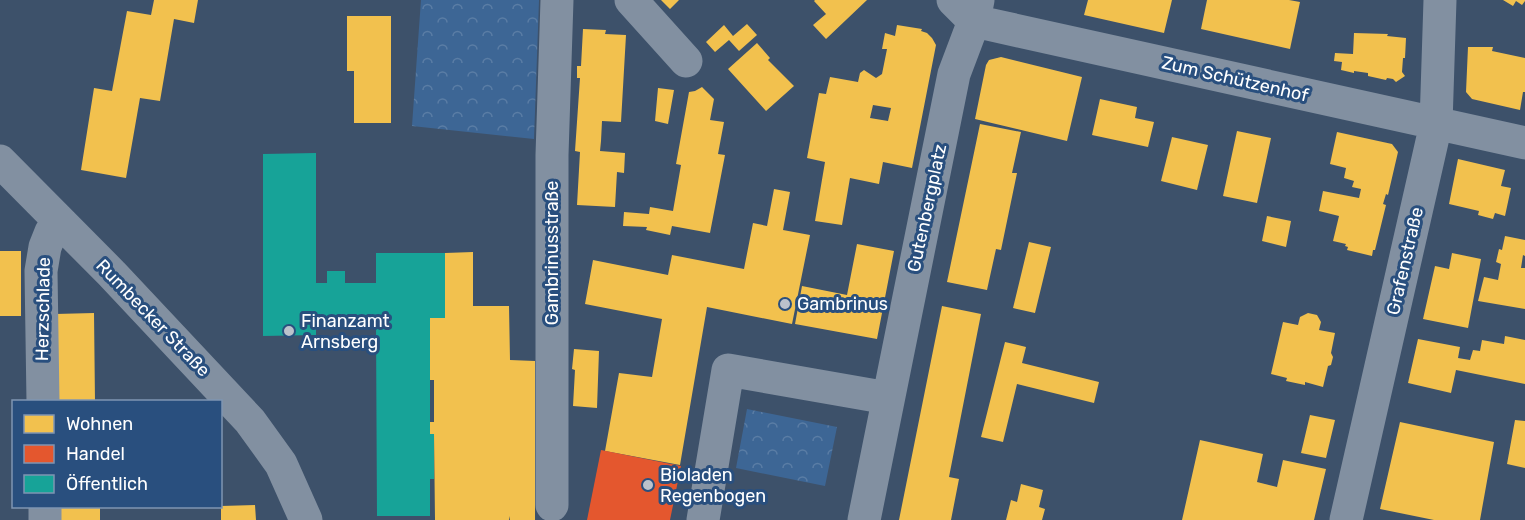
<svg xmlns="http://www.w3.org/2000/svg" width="1525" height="520" font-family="Rubik,sans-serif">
  <defs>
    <pattern id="park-crowns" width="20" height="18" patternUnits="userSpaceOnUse" patternTransform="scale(1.5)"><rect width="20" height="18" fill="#3d6695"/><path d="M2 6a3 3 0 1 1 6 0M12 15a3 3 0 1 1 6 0" fill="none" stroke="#5a7da5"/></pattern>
  </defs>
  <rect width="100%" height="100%" fill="#3d516a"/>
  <path fill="url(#park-crowns)" d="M 421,0 L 539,0 L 534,139 L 412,126 Z
    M 747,409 L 837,427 L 825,486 L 736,468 Z"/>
  <path fill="#f2c14e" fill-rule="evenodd" d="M 154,0 L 198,0 L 194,23 L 174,19 L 160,101 L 140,98 L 126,178 L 81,170 L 94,88 L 112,91 L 127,11 L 151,15 Z
    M 661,0 L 679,0 L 670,9 Z
    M 815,0 L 867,0 L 826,39 L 813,25 L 826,14 L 814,1 Z
    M 1088,0 L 1172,0 L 1164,33 L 1084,15 Z
    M 1207,0 L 1289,0 L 1300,2 L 1290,49 L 1201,29 Z
    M 1503,0 L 1525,0 L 1525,1 L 1522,5 L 1516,1 L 1513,6 Z
    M 347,16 L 391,16 L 391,123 L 354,123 L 354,71 L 347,71 Z
    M 747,24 L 757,35 L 739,51 L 729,40 L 715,52 L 706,42 L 724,25 L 733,36 Z
    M 897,25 L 922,29 L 921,31 L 927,33 L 932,38 L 936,45 L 912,168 L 883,162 L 879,184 L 850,178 L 842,225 L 815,221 L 825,162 L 807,158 L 819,93 L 826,94 L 830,77 L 858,82 L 860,73 L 864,70 L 876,78 L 882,74 L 887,49 L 882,49 L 885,33 L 895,36 ZM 873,105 L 891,108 L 888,121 L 870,118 Z
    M 583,29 L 606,30 L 605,34 L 626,35 L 621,122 L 602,121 L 601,141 L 600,151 L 625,153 L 624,173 L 617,172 L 615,207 L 577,205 L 580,152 L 575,151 L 580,78 L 577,78 L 577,66 L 581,66 Z
    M 1354,33 L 1388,34 L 1387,36 L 1406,38 L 1405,58 L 1403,58 L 1402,72 L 1405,76 L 1396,82 L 1393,79 L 1387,78 L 1386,80 L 1368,76 L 1368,73 L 1354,71 L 1354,73 L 1341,70 L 1342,62 L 1334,61 L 1335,53 L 1353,54 Z
    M 757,43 L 770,58 L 768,60 L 794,86 L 766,111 L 728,69 Z
    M 1468,47 L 1493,47 L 1492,51 L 1525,58 L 1525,92 L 1523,92 L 1520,110 L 1472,99 L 1466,92 Z
    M 1001,57 L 1082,77 L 1067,141 L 975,119 L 986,65 L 989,60 Z
    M 702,87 L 714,99 L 710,120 L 724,122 L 718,154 L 725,155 L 710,233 L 672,226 L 670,235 L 646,230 L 647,227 L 623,226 L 624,212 L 649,214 L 650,207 L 673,211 L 681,165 L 676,164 L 689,92 L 695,91 Z
    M 658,88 L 674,90 L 668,124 L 655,121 Z
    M 1100,99 L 1137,107 L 1135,118 L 1154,122 L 1148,147 L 1092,135 Z
    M 980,124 L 1021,132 L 1012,173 L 1017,173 L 1001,250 L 996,249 L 987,290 L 947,282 Z
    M 1237,131 L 1271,138 L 1257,203 L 1223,196 Z
    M 1337,132 L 1392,144 L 1398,152 L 1388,195 L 1386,194 L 1383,204 L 1386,205 L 1375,250 L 1373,250 L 1372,256 L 1347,250 L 1348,247 L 1345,246 L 1346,244 L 1333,241 L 1339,216 L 1319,211 L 1323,191 L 1359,198 L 1361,189 L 1352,187 L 1354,181 L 1344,178 L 1346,168 L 1330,164 Z
    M 1172,137 L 1208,145 L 1197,190 L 1161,181 Z
    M 1458,159 L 1505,170 L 1501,186 L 1511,188 L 1505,216 L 1495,213 L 1493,219 L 1478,215 L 1479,211 L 1449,204 Z
    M 774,189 L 790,192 L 783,230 L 810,235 L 792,324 L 707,307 L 680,465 L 605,451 L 619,373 L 652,377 L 662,319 L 585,304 L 593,260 L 668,275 L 672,255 L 744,269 L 753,223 L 767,226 Z
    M 1267,216 L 1291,221 L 1286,247 L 1262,241 Z
    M 1505,236 L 1525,240 L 1525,256 L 1523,255 L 1521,268 L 1525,268 L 1525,309 L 1478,301 L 1484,277 L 1498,280 L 1501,264 L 1496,262 L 1499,249 L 1502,250 Z
    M 1029,242 L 1051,247 L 1035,313 L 1013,308 Z
    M 857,244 L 894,251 L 877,339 L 795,324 L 802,286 L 847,295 Z
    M 0,251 L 21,251 L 21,316 L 0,316 Z
    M 473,252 L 473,306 L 509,306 L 510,360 L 535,361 L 535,520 L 510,520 L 509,516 L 509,520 L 435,520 L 434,434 L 430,434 L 430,422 L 434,422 L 434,380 L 430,380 L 430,318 L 445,318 L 445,253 Z
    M 1452,253 L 1481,259 L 1468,328 L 1423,319 L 1435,266 L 1449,269 Z
    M 942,306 L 981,314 L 949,477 L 959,479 L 951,520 L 899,520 Z
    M 94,313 L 95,402 L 56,402 L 55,314 Z
    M 1308,313 L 1317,315 L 1321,322 L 1319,330 L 1335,333 L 1331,353 L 1333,357 L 1331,365 L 1328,366 L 1323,387 L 1305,382 L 1305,385 L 1286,381 L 1287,378 L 1271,374 L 1283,322 L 1298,325 L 1300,317 Z
    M 1505,336 L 1525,340 L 1525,384 L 1456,370 L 1451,393 L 1408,383 L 1418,339 L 1460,347 L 1458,358 L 1470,360 L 1473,350 L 1480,351 L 1482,340 L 1504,344 Z
    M 1005,342 L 1026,347 L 1022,363 L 1099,382 L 1094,403 L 1017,384 L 1003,442 L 981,437 Z
    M 574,349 L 599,351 L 597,408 L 573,406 L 575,370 L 572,369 Z
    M 1310,415 L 1335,420 L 1326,458 L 1301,453 Z
    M 1515,420 L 1525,421 L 1525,468 L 1507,464 Z
    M 1400,422 L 1494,442 L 1480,520 L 1434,520 L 1380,509 Z
    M 1200,440 L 1263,454 L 1257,482 L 1277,487 L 1283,460 L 1326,469 L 1314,520 L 1182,520 Z
    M 1021,484 L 1043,490 L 1039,507 L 1045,509 L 1042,520 L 1006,520 L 1011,500 L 1017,502 Z
    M 255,505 L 256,520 L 221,520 L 221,506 Z
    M 58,507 L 100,507 L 100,520 L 58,520 Z"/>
  <path fill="#e4572e" d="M 601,450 L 681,466 L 670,520 L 587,520 Z"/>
  <path fill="#17a398" d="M 316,153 L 316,283 L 327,283 L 327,271 L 345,271 L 345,283 L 376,283 L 376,253 L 445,253 L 445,318 L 430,318 L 430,434 L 434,434 L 434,479 L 430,479 L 430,516 L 377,516 L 376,325 L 316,326 L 316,335 L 263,336 L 263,154 Z"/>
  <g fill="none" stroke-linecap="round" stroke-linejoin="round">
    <path stroke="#8290a1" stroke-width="33" d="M 631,0 L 686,61
      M 953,0 L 974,21 L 1525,143
      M 0,161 L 112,274 L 250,421 L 281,464 L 306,520
      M 43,402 L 41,271 L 45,247 L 51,232 L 59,221
      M 552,505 L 552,155 L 557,0
      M 45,506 L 45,520
      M 703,520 L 728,370 L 888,398
      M 864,520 L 954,74 L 974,21 L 978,0
      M 1346,520 L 1436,124 L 1440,0"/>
  </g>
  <g fill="#bbc2cb" stroke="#294f7e" stroke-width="2">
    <circle cx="785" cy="304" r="6"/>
    <circle cx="289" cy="331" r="6"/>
    <circle cx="648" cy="485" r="6"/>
  </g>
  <g text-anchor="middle" stroke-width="6" stroke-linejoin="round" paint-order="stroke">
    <g font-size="18" fill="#fff" stroke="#294f7e">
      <text transform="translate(1235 79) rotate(13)" y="6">Zum Schützenhof</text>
      <text transform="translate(927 208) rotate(-78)" y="6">Gutenbergplatz</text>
      <text transform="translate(552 253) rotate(-90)" y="6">Gambrinusstraße</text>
      <text transform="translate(1405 261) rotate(-77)" y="6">Grafenstraße</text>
      <text transform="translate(43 309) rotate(-89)" y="6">Herzschlade</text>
      <text transform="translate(153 318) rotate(46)" y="6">Rumbecker Straße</text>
    </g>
    <g font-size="18" fill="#fff" stroke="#294f7e" text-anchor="start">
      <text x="797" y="310">Gambrinus</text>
      <text x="301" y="327">Finanzamt<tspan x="301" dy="21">Arnsberg</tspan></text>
      <text x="660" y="481">Bioladen<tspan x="660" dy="21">Regenbogen</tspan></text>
    </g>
  </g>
  <rect x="12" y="400" width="210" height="108" fill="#294f7e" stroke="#7f95b2" stroke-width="1.5"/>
  <rect x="24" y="415" width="30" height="18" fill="#f2c14e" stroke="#7f95b2" stroke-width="1.5"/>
  <text x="66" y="430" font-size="18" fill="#ffffff">Wohnen</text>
  <rect x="24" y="445" width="30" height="18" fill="#e4572e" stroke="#7f95b2" stroke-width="1.5"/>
  <text x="66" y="460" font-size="18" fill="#ffffff">Handel</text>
  <rect x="24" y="475" width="30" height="18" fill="#17a398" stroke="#7f95b2" stroke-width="1.5"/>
  <text x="66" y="490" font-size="18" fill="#ffffff">Öffentlich</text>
</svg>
